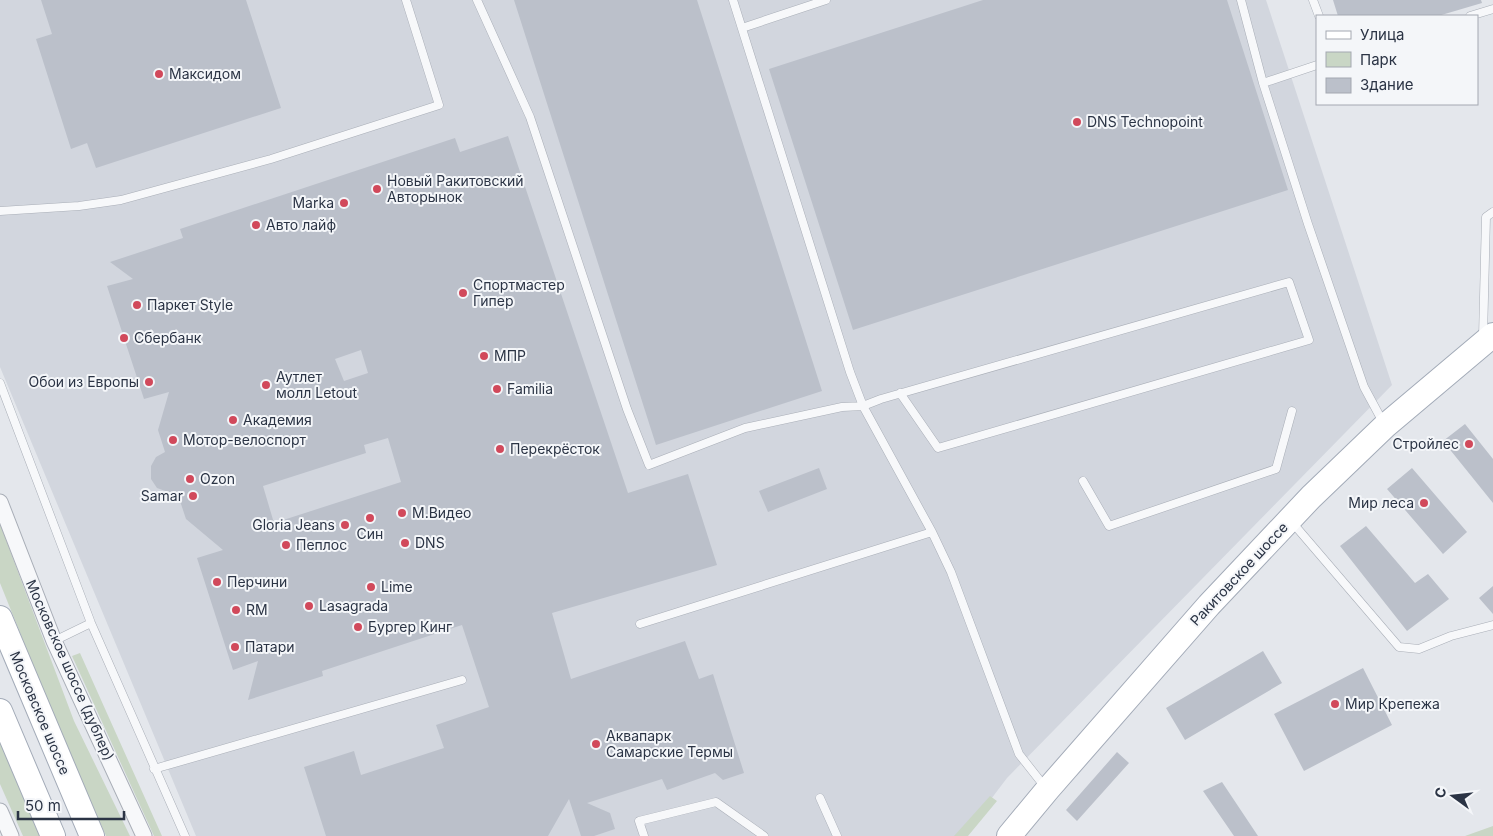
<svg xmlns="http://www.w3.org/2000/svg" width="1493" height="836" font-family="Inter,sans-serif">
  <rect width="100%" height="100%" fill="#e4e7ec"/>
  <path fill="#d2d6de" d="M 0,0 L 1266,0 L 1392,385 L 1007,778 L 963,836 L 196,836 L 0,367 Z"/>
  <path fill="#c9d6c5" d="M 0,524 L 74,721 L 130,836 L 106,836 L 56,722 L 0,583 Z
    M 80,653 L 162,836 L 154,836 L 72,656 Z
    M 0,734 L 42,836 L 23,836 L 0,784 Z
    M 990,796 L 997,801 L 968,836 L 954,836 Z
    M 1493,826 L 1493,836 L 1465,836 Z"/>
  <path fill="#bbc0ca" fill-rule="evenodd" d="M 41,0 L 246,0 L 281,108 L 96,168 L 87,143 L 71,149 L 36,39 L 52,34 Z
    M 514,0 L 697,0 L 822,391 L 656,445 Z
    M 983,0 L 1227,0 L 1288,190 L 853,330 L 769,69 Z
    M 1333,0 L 1481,0 L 1482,3 L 1438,16 L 1338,16 Z
    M 508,136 L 628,493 L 688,474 L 717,565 L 552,613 L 571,679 L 685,641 L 699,679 L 713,674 L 744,773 L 723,780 L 715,773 L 667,790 L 662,779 L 587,803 L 610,813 L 615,829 L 594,836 L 581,836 L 569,799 L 548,836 L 326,836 L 304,767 L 354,751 L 361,775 L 444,748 L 436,725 L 489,707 L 462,625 L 322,671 L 323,676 L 248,700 L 258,661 L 233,670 L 197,558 L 223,550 L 186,519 L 177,492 L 168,492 L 157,488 L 151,479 L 151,466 L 156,457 L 165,452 L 158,430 L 169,392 L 144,399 L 107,286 L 133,279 L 110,262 L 183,238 L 180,229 L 455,138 L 460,152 ZM 361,350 L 368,373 L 344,381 L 335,359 ZM 388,438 L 401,482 L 274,523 L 263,486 L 366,453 L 364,445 Z
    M 1465,424 L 1493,459 L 1493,503 L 1443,441 Z
    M 819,468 L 827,489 L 768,512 L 759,491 Z
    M 1412,468 L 1467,532 L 1443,554 L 1387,489 Z
    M 1366,526 L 1415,583 L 1428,574 L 1449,599 L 1407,631 L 1340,546 Z
    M 1493,586 L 1493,614 L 1479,598 Z
    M 1263,651 L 1282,683 L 1185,740 L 1166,708 Z
    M 1363,668 L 1392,725 L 1304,771 L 1274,714 Z
    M 1117,752 L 1129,763 L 1077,821 L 1066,810 Z
    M 1222,782 L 1258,836 L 1234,836 L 1203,791 Z"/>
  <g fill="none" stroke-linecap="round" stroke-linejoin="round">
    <defs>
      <path id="service" d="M 477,0 L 530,117 L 627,409 L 649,465 L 745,428 L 842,407 L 863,406 L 881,399 L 1289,282 L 1309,340 L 938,448 L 900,393
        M 733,0 L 850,372 L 863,406 L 932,532 L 951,572 L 1019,754 L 1045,787
        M 1241,0 L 1263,83 L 1308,224 L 1364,387 L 1384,424
        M 1313,0 L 1319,16
        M 1470,16 L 1493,9
        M 742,28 L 826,0
        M 1263,83 L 1317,65
        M 0,211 L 79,206 L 121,200 L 271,159 L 439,105 L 406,0
        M 1483,337 L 1486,217 L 1493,212
        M 0,383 L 91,623 L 185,836
        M 1083,481 L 1109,526 L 1276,469 L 1292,411
        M 1291,521 L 1399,647 L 1419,649 L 1451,636 L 1493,625
        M 640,624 L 932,532
        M 54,641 L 91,623
        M 154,769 L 462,680
        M 820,798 L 837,836
        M 644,836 L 639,821 L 716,802 L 764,836"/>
      <path id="minor" d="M 0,502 L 54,641 L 144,836
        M 0,811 L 11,836"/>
      <path id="primary" d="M 0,618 L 92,836
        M 0,711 L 53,836
        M 1009,836 L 1048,789 L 1209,605 L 1311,497 L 1385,426 L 1493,335"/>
    </defs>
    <use href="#service" stroke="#a9aeb7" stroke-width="9"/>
    <use href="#minor" stroke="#a9aeb7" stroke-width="17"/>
    <use href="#primary" stroke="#a3abb8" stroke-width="26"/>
    <use href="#service" stroke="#f7f8fa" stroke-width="8"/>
    <use href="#minor" stroke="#f7f8fa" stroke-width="15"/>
    <use href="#primary" stroke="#fff" stroke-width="24"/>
  </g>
  <g fill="#d1495b" stroke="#f4f6f9" stroke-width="2">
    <circle cx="159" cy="74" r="5"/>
    <circle cx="1077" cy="122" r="5"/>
    <circle cx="377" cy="189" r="5"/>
    <circle cx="344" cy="203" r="5"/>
    <circle cx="256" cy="225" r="5"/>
    <circle cx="463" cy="293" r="5"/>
    <circle cx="137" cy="305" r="5"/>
    <circle cx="124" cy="338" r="5"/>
    <circle cx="484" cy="356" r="5"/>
    <circle cx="149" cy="382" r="5"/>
    <circle cx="266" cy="385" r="5"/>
    <circle cx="497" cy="389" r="5"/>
    <circle cx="233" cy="420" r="5"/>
    <circle cx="173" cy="440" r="5"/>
    <circle cx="1469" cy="444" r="5"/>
    <circle cx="500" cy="449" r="5"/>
    <circle cx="190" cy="479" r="5"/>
    <circle cx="193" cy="496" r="5"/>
    <circle cx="1424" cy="503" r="5"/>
    <circle cx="402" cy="513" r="5"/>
    <circle cx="370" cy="518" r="5"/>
    <circle cx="345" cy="525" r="5"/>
    <circle cx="405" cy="543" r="5"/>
    <circle cx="286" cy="545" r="5"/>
    <circle cx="217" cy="582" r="5"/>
    <circle cx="371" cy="587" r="5"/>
    <circle cx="309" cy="606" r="5"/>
    <circle cx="236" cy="610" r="5"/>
    <circle cx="358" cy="627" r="5"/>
    <circle cx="235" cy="647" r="5"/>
    <circle cx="1335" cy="704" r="5"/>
    <circle cx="596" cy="744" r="5"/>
  </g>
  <g text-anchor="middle" stroke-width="4" stroke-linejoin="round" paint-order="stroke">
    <g font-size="14" fill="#2b3445" stroke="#f4f6f9" text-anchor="start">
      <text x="169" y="79">Максидом</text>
      <text x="1087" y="127">DNS Technopoint</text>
      <text x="387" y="186">Новый Ракитовский<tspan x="387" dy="16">Авторынок</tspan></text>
      <text x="334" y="208" text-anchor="end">Marka</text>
      <text x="266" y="230">Авто лайф</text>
      <text x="473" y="290">Спортмастер<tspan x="473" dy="16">Гипер</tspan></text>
      <text x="147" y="310">Паркет Style</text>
      <text x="134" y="343">Сбербанк</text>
      <text x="494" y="361">МПР</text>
      <text x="276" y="382">Аутлет<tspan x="276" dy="16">молл Letout</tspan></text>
      <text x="139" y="387" text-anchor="end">Обои из Европы</text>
      <text x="507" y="394">Familia</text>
      <text x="243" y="425">Академия</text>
      <text x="183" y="445">Мотор-велоспорт</text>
      <text x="1459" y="449" text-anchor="end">Стройлес</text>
      <text x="510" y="454">Перекрёсток</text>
      <text x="200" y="484">Ozon</text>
      <text x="183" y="501" text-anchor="end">Samar</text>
      <text x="1414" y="508" text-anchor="end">Мир леса</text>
      <text x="412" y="518">М.Видео</text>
      <text x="335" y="530" text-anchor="end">Gloria Jeans</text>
      <text x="370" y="539" text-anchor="middle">Син</text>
      <text x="415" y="548">DNS</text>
      <text x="296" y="550">Пеплос</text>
      <text x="227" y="587">Перчини</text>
      <text x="381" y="592">Lime</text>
      <text x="319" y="611">Lasagrada</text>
      <text x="246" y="615">RM</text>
      <text x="368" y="632">Бургер Кинг</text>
      <text x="245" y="652">Патари</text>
      <text x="1345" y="709">Мир Крепежа</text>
      <text x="606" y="741">Аквапарк<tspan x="606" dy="16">Самарские Термы</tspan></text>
    </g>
    <g font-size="14" fill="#2b3445" stroke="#f4f6f9">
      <text transform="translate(1239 574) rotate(-47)" y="5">Ракитовское шоссе</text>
      <text transform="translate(70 670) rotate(66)" y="5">Московское шоссе (дублер)</text>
      <text transform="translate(40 713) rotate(67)" y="5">Московское шоссе</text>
    </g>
  </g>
  <rect x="1316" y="15" width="162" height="90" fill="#f4f6f9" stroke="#a4a8b1"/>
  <rect x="1326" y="31" width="25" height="8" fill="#ffffff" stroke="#a4a8b1"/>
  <text x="1360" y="40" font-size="15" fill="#2b3445">Улица</text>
  <rect x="1326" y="52" width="25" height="15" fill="#c9d6c5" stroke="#a4a8b1"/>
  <text x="1360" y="65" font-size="15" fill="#2b3445">Парк</text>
  <rect x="1326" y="78" width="25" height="15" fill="#bbc0ca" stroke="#a4a8b1"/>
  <text x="1360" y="90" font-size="15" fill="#2b3445">Здание</text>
  <g transform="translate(1453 796) rotate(285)" stroke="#f4f6f9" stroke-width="4" paint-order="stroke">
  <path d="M0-4L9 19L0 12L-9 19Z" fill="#2b3445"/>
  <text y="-8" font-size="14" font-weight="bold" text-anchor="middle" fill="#2b3445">С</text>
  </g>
  <path d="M18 811v8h106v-8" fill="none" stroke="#2b3445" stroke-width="2.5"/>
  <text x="25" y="811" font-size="15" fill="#2b3445" stroke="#f4f6f9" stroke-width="4" paint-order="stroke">50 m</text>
</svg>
